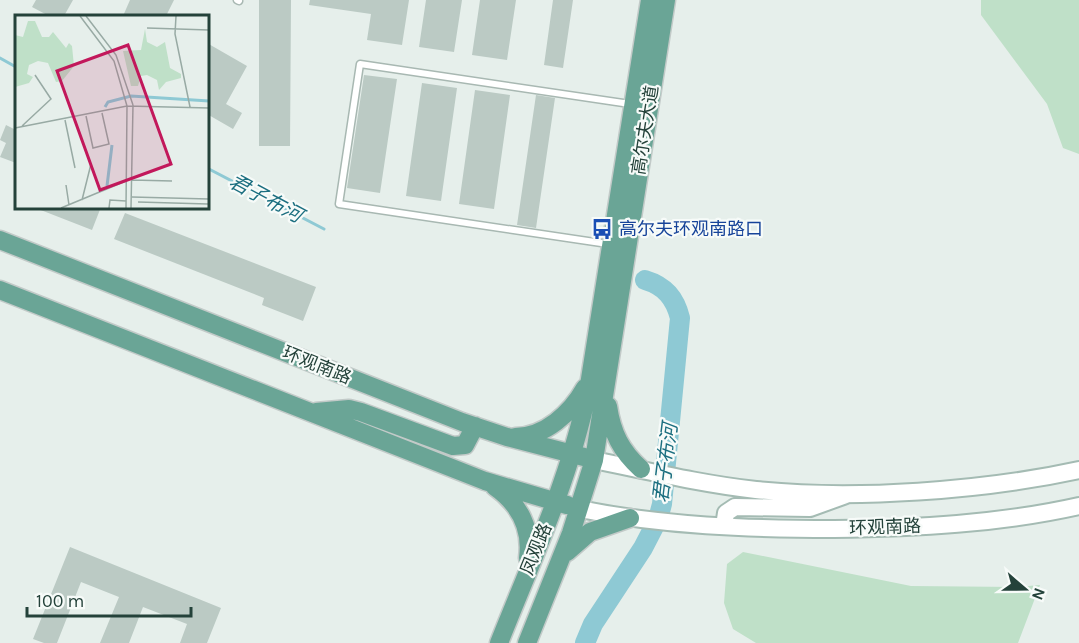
<svg xmlns="http://www.w3.org/2000/svg" width="1079" height="643" font-family="Karla,'Noto Sans SC',sans-serif">
  <rect width="100%" height="100%" fill="#e6efeb"/>
  <path fill="#bfe0c8" d="M 981,0 L 1079,0 L 1079,154 L 1063,148 L 1047,104 L 981,15 Z
    M 743,552 L 911,586 L 1017,587 L 1040,585 L 1018,643 L 756,643 L 733,629 L 724,603 L 727,564 Z"/>
  <g fill="none" stroke-linecap="round" stroke-linejoin="round">
    <path stroke="#8ec9d4" stroke-width="3" d="M 0,58 L 16,67
      M 207,168 L 324,229"/>
    <path stroke="#8ec9d4" stroke-width="20" d="M 585,643 L 593,624 L 643,548 L 658,519 L 662,504 L 680,318 C 675,298 665,286 645,280"/>
  </g>
  <path fill="#bbcac4" d="M 36,0 L 73,0 L 64,16 L 49,16 L 32,7 Z
    M 130,0 L 174,0 L 166,16 L 123,16 Z
    M 259,0 L 291,0 L 290,146 L 259,146 Z
    M 310,0 L 409,0 L 402,45 L 367,40 L 371,14 L 309,5 Z
    M 426,0 L 462,0 L 454,52 L 419,47 Z
    M 480,0 L 516,0 L 507,60 L 472,55 Z
    M 553,0 L 573,0 L 563,68 L 544,65 Z
    M 207,43 L 247,66 L 226,104 L 242,113 L 233,129 L 207,114 Z
    M 364,75 L 397,79 L 380,193 L 347,188 Z
    M 422,83 L 457,88 L 441,201 L 406,196 Z
    M 475,90 L 510,95 L 494,209 L 459,204 Z
    M 536,95 L 555,98 L 536,228 L 517,225 Z
    M 6,125 L 16,130 L 16,163 L 0,157 L 6,143 L 0,140 Z
    M 33,207 L 101,207 L 92,230 Z
    M 125,213 L 316,287 L 303,321 L 262,305 L 264,298 L 114,239 Z
    M 70,547 L 221,608 L 207,643 L 180,643 L 187,624 L 143,607 L 129,643 L 100,643 L 119,597 L 81,582 L 57,643 L 44,643 L 33,639 Z"/>
  <g fill="none" stroke-linecap="round" stroke-linejoin="round">
    <defs>
      <path id="lane" d="M 237,0 L 239,1
        M 608,244 L 339,204 L 360,64 L 630,104"/>
      <path id="secondary" d="M 594,460 C 648,471 701,484 756,490 C 854,500 983,491 1079,470
        M 580,509 C 663,526 749,529 834,529 C 916,528 999,524 1079,506
        M 724,526 L 726,513 L 735,507 L 810,508 L 846,495"/>
      <path id="primary" d="M 0,240 L 462,422 L 507,437 L 584,457
        M 0,290 L 485,481 L 567,505
        M 608,406 C 612,433 621,451 641,469
        M 316,412 L 349,409 L 361,412 L 453,446 L 465,445 L 475,426
        M 515,437 C 545,437 571,413 585,388
        M 495,487 C 519,504 532,528 528,558
        M 567,552 L 590,532 L 630,518
        M 499,643 C 533,557 574,470 590,379 L 650,0
        M 527,643 L 571,533 L 594,460 L 666,0"/>
    </defs>
    <use href="#lane" stroke="#a8b8b2" stroke-width="9"/>
    <use href="#secondary" stroke="#a4bbb3" stroke-width="20"/>
    <use href="#primary" stroke="#c2cac8" stroke-width="21"/>
    <use href="#lane" stroke="#fff" stroke-width="6"/>
    <use href="#secondary" stroke="#fff" stroke-width="16"/>
    <use href="#primary" stroke="#6aa596" stroke-width="18"/>
  </g>
  <defs>
    <symbol id="bus-bare" viewBox="-9 -9 18 18"><path d="M-5-6H5V4H4V6H2V4H-2V6H-4V4H-5ZM-3.5-4V0h7V-4ZM-3.5 1.2v1.5H-2V1.2ZM2 1.2v1.5H3.5V1.2Z" fill="#1a4fb4" stroke="#f7fbf9" stroke-width="2.5" paint-order="stroke"/></symbol>
  </defs>
  <g fill-rule="evenodd">
    <use href="#bus-bare" x="587" y="214" width="30" height="30"/>
  </g>
  <g text-anchor="middle" stroke-width="4.5" stroke-linejoin="round" paint-order="stroke">
    <g font-size="18" fill="#24423a" stroke="#f7fbf9">
      <text transform="translate(645 130) rotate(-81)" y="6">高尔夫大道</text>
      <text transform="translate(317 365) rotate(22)" y="6">环观南路</text>
      <text transform="translate(885 527) rotate(-2)" y="6">环观南路</text>
      <text transform="translate(536 549) rotate(-68)" y="6">凤观路</text>
    </g>
    <g font-size="18" fill="#164399" stroke="#f7fbf9" text-anchor="start">
      <text x="619" y="235">高尔夫环观南路口</text>
    </g>
    <g font-size="20" font-style="italic" fill="#1c6f80" stroke="#f7fbf9">
      <text transform="translate(266 198) rotate(28)" y="7">君子布河</text>
      <text transform="translate(665 463) rotate(-83)" y="7">君子布河</text>
    </g>
  </g>
  <g transform="translate(15 15)">
    <rect width="194" height="194" fill="#e6efeb"/>
    <path d="M 13,6 L 20,6 L 27,22 L 34,22 L 38,17 L 51,33 L 54,28 L 57,31 L 59,51 L 47,66 L 41,67 L 33,48 L 23,46 L 14,50 L 12,59 L 18,62 L 14,68 L 0,72 L 0,20 L 8,22 ZM 130,14 L 132,27 L 142,32 L 150,27 L 155,53 L 166,59 L 166,63 L 151,67 L 144,75 L 142,65 L 132,60 L 126,61 L 123,71 L 116,71 L 108,36 L 126,35 Z" fill="#bfe0c8"/>
    <path fill="none" stroke="#8ec9d4" stroke-width="3" d="M 90,92 L 93,87 L 116,81 L 194,86M 92,171 L 97,130"/>
    <path fill="none" stroke="#98aaa4" stroke-width="1.5" d="M 65,1 L 99,46 L 112,91M 71,1 L 101,40 L 118,90M 161,1 L 160,19 L 175,92M 132,13 L 194,15M 71,101 L 78,133 L 94,129 L 87,98M 50,105 L 60,153M 7,111 L 36,84 L 20,60M 0,113 L 112,91 L 194,93M 117,165 L 157,166M 51,170 L 54,190M 117,182 L 194,184M 67,185 L 76,149M 123,187 L 193,189M 46,193 L 111,166M 94,193 L 95,185 L 111,186M 111,193 L 112,91M 116,193 L 118,90"/>
    <path fill="#c2185b" fill-opacity="0.15" stroke="#c2185b" stroke-width="3" d="M 113,30 L 156,149 L 85,175 L 42,56 Z"/>
    <rect width="194" height="194" fill="none" stroke="#24423a" stroke-width="3"/>
  </g>
  <g transform="translate(1025 589) rotate(110)" stroke="#f7fbf9" stroke-width="4.5" paint-order="stroke">
  <path d="M0-4.5L10 22L0 15L-10 22Z" fill="#24423a"/>
  <text y="-9" font-size="16" font-weight="bold" text-anchor="middle" fill="#24423a">N</text>
  </g>
  <path d="M27 607v9h164v-9" fill="none" stroke="#24423a" stroke-width="3"/>
  <text x="36" y="607" font-size="18" fill="#24423a" stroke="#f7fbf9" stroke-width="4.5" paint-order="stroke">100 m</text>
</svg>
